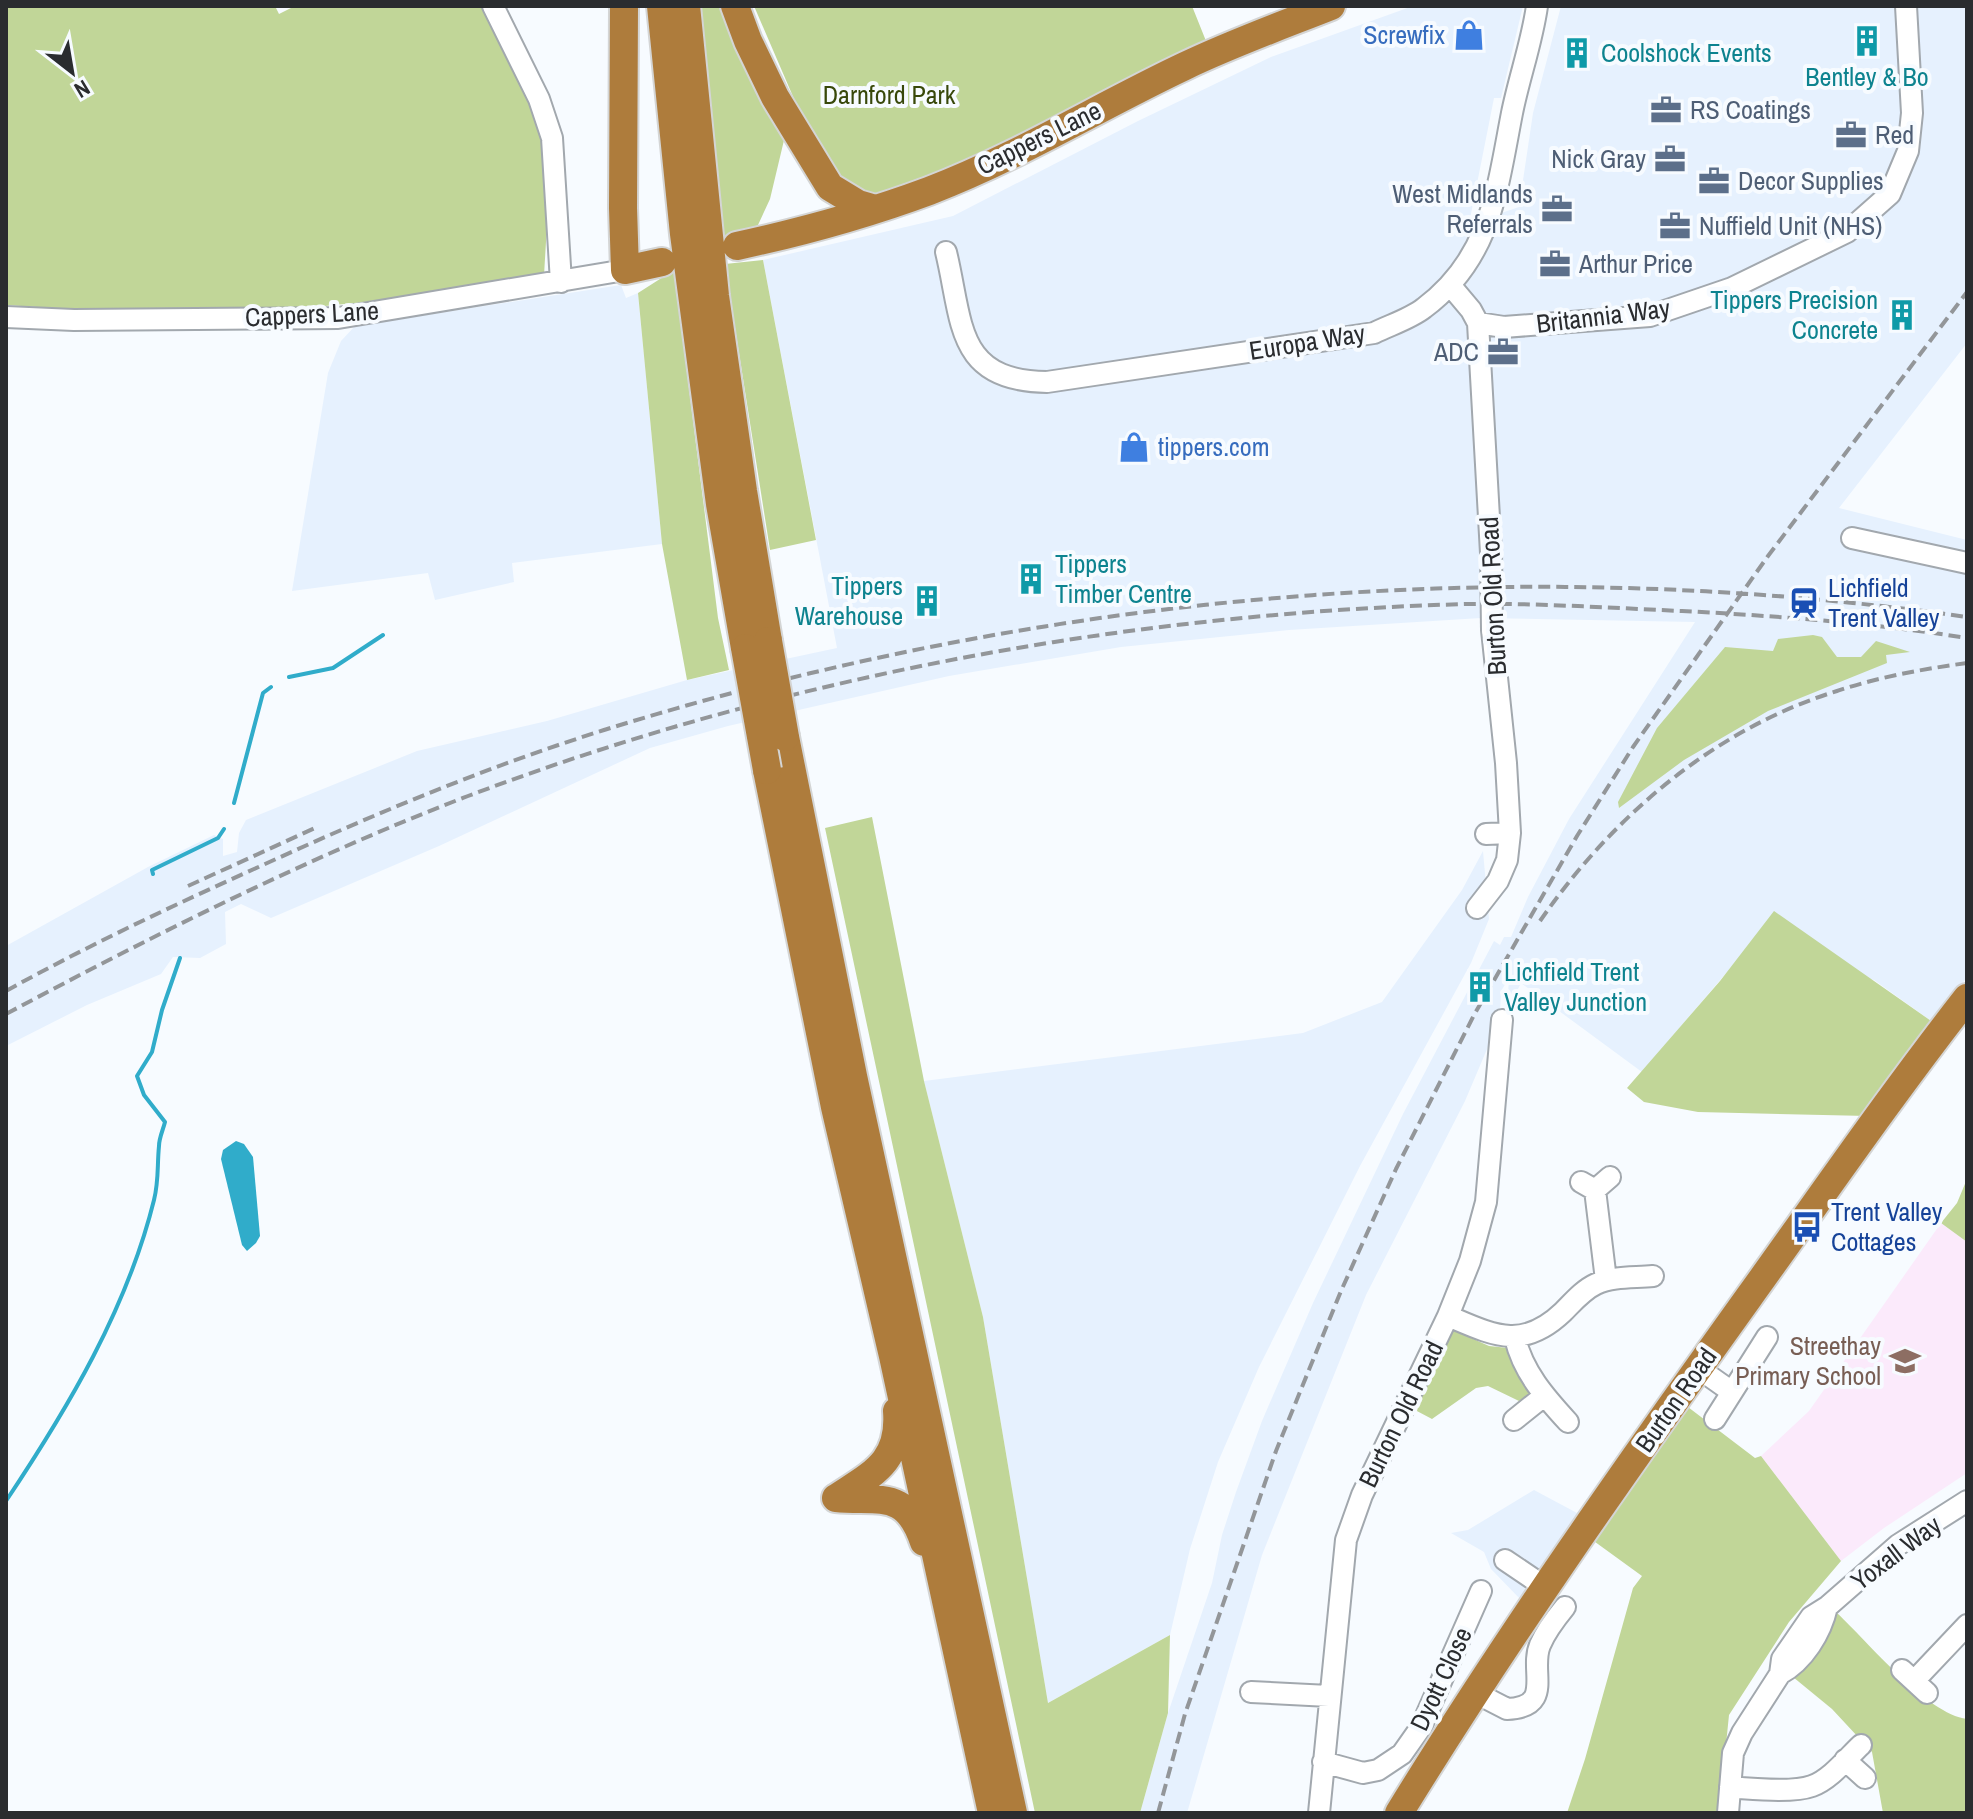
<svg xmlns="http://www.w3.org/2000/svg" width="1973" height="1819" font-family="'Archivo Narrow',sans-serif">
  <rect width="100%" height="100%" fill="#f7fbff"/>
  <path fill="#e6f1fe" d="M 1413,6 L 1523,6 L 1501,98 L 1494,98 L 1469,224 L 1519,207 L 1533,113 L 1561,6 L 1967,6 L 1967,343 L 1839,508 L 1967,540 L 1967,977 L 1934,1023 L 1874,980 L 1744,952 L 1642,1072 L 1521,983 L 1507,1011 L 1509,978 L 1501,991 L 1500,1013 L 1493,1035 L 1465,1101 L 1366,1295 L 1262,1555 L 1187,1813 L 1140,1813 L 1168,1713 L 1212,1583 L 1222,1535 L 1236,1492 L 1262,1421 L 1313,1303 L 1403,1114 L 1494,941 L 1500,945 L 1504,937 L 1511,937 L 1528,897 L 1569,819 L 1695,622 L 1481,618 L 1289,630 L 1121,647 L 949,676 L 728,726 L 650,748 L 439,846 L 271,918 L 241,904 L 225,912 L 226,944 L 200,958 L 173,957 L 161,974 L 87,1005 L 6,1046 L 6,946 L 148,867 L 214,835 L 223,839 L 223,856 L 237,852 L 239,833 L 246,820 L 417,751 L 547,721 L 687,680 L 837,648 L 763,260 L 953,216 L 1138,121 L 1271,57 Z
    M 621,285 L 626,298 L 638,293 L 662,544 L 512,563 L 514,582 L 435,600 L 428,573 L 292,591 L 328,373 L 341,341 L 355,326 Z
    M 1483,851 L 1489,919 L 1471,963 L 1360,1166 L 1259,1367 L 1218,1462 L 1190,1549 L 1170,1635 L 1048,1703 L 983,1317 L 924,1081 L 1303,1033 L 1382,1002 L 1462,890 Z
    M 1534,1490 L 1577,1513 L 1592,1505 L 1523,1602 L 1491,1569 L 1484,1552 L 1451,1533 L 1468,1530 Z"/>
  <path fill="#fbeafb" d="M 1941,1223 L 1967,1242 L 1967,1473 L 1884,1528 L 1841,1561 L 1761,1456 L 1809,1411 Z"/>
  <path fill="#c1d698" d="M 6,6 L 275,6 L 279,14 L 295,6 L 481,6 C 505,50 531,92 542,141 C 552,184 546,233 544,277 L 393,299 L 296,309 L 114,312 L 6,305 Z
    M 695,6 L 723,6 L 785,136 L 770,199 L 758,225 L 743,234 L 720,236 Z
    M 754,6 L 1192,6 L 1206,41 L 974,158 L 871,196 L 835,178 L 810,136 Z
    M 763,260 L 816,540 L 770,550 L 725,264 Z
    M 674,270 L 718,618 L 729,670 L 687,680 L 662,544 L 638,293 Z
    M 1813,635 L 1822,637 L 1837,657 L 1861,657 L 1876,641 L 1910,652 L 1886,655 L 1887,663 L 1768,711 L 1684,760 L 1619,808 L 1618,802 L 1657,728 L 1725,647 L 1773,651 L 1778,639 Z
    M 872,817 L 924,1081 L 983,1317 L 1048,1703 L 1170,1635 L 1168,1713 L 1140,1813 L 1035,1813 L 825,828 Z
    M 1774,911 L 1934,1023 L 1868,1116 L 1698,1112 L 1644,1102 L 1627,1088 L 1720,981 Z
    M 1967,1179 L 1967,1242 L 1941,1223 L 1957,1203 Z
    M 1453,1330 L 1489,1346 L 1508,1348 L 1534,1391 L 1519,1401 L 1488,1386 L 1476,1388 L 1432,1419 L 1415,1410 Z
    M 1684,1404 L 1755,1458 L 1761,1456 L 1841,1561 L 1789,1622 L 1729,1715 L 1719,1813 L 1567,1813 L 1585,1759 L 1633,1588 L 1642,1576 L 1591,1539 Z
    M 1837,1613 C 1868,1642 1927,1714 1967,1719 L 1967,1813 L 1883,1813 L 1872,1752 L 1832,1709 L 1793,1677 L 1830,1629 Z"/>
  <path fill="#30acca" d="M 236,1141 L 244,1144 L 253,1157 L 260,1236 L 256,1243 L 247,1251 L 242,1245 L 221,1159 L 223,1150 Z"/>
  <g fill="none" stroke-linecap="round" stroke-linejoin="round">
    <path stroke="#30acca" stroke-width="4" d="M 289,677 L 333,668 L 383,635
      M 234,803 L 263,693 L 271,687
      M 153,874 L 152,870 L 218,838 L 224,829
      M 6,1501 C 68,1408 127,1309 154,1200 C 159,1180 157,1166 159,1146 C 159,1138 163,1130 165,1122 L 144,1095 L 137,1076 L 152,1052 L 162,1010 L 180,958"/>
    <defs>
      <path id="minor" d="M 493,6 L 539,99 L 552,138 L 561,282
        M 946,252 C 963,322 955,381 1047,382 L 1374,333 C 1390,325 1410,319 1424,308 C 1491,258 1497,190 1512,113 C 1519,78 1532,42 1537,6
        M 1450,285 L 1471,310 L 1478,323 L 1491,553
        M 6,317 L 74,320 L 338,318 L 625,270
        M 1478,323 L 1504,327 L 1650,316 L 1732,288 L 1847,232 L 1890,194 L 1908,151 L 1912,113 L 1906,6
        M 1852,538 L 1967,563
        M 1486,834 L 1510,833
        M 1477,908 L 1498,881 L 1507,860 L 1510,833 L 1506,763 L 1492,630
        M 1581,1182 L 1595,1190 L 1610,1177
        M 1595,1190 L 1606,1280
        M 1448,1316 C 1493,1335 1522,1351 1563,1312 C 1573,1302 1583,1290 1596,1284 C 1613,1276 1635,1278 1653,1276
        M 1515,1338 C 1523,1372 1545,1397 1568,1422
        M 1698,1368 L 1732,1392
        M 1715,1419 L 1767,1337
        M 1514,1420 L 1544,1396
        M 1505,1560 L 1545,1587
        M 1902,1670 L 1927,1693
        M 1780,1674 C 1804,1661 1821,1633 1827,1607
        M 1914,1681 L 1967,1625
        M 1251,1692 L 1329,1696
        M 1474,1692 L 1507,1709 C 1555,1707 1529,1671 1540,1645 C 1546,1631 1556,1618 1565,1607
        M 1845,1760 L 1865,1778
        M 1323,1762 L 1363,1773 L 1378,1770 L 1402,1754 L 1421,1727 L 1481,1591
        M 1730,1787 C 1751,1789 1793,1793 1812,1786 C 1831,1779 1847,1758 1861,1745
        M 1319,1813 L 1346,1540 L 1362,1495 L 1448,1316 L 1470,1261 L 1486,1202 L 1502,1020
        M 1728,1813 L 1733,1753 L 1742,1733 L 1780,1674 L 1782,1659 L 1811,1617 L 1827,1607 L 1898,1545 L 1967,1501"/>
      <path id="highway" d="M 624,6 L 623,208 L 625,270 L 662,262
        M 661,6 L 684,234 L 720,504 L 745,648
        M 686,6 L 715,296 L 743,491 L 768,641
        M 735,6 L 748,41 L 775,97 L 830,187 L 858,204 L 875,209
        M 737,246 C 802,232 867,214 929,191 C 1018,157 1100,106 1185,66 C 1233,43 1283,25 1331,6
        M 785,737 L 853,1076 L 1013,1813
        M 767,770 L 835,1107 L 893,1356 L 992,1813
        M 836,1498 C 881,1502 906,1489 924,1542
        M 836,1498 C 872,1474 901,1462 897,1411
        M 1399,1813 C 1508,1636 1628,1466 1749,1297 C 1821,1197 1891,1095 1967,998"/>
    </defs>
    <use href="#minor" stroke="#a2a8ae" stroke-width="24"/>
    <use href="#highway" stroke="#d4d5d5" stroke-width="32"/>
    <use href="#minor" stroke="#fff" stroke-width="20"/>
    <use href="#highway" stroke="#ae7c3c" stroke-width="28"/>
    <path stroke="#939699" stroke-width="4" stroke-dasharray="12 6" stroke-linecap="butt" d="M 188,886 L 315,828
      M 1540,921 C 1612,817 1714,729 1837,691 C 1879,677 1923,669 1967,663
      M 6,991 C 89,945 176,904 263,865 C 374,814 487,767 604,730 C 1043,593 1512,552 1967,617
      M 6,1014 C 156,934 309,857 468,796 C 785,676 1129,613 1468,604 C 1539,603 1611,608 1682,611 C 1778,616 1873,623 1967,638
      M 1158,1813 L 1185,1714 L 1276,1451 L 1341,1291 L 1396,1169 L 1474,1015 L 1577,836 L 1633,747 L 1768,556 L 1967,292"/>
    <defs>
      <path id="minor-bridge" d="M 1491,553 L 1492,630"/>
      <path id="highway-bridge" d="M 768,641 L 785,737
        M 745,648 L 767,770"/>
    </defs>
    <use href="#minor-bridge" stroke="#a2a8ae" stroke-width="24" stroke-linecap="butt"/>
    <use href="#highway-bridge" stroke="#d4d5d5" stroke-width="32" stroke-linecap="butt"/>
    <use href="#minor-bridge" stroke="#fff" stroke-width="20"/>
    <use href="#highway-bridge" stroke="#ae7c3c" stroke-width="28"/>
  </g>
  <defs>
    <symbol id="shop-bare" viewBox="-9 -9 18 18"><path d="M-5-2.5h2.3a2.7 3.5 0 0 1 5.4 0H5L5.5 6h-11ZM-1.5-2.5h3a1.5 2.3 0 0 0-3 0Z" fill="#3f7fe0" stroke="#f7fbff" stroke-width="2.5" paint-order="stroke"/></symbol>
    <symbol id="building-bare" viewBox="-9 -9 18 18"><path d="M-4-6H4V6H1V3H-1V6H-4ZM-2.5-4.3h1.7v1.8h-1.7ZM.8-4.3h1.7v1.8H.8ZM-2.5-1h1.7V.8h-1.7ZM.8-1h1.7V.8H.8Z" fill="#0f9aa8" stroke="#f7fbff" stroke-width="2.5" paint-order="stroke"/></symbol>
    <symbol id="office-bare" viewBox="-9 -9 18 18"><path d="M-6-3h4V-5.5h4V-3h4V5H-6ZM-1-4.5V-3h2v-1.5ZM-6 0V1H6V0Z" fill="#5c6f8a" stroke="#f7fbff" stroke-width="2.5" paint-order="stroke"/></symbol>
    <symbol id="station-bare" viewBox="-9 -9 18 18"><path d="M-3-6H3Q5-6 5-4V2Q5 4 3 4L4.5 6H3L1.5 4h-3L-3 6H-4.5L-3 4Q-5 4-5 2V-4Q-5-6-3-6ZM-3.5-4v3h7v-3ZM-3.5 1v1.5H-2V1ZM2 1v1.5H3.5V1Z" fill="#1a4fb4" stroke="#f7fbff" stroke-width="2.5" paint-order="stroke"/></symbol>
    <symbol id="bus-bare" viewBox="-9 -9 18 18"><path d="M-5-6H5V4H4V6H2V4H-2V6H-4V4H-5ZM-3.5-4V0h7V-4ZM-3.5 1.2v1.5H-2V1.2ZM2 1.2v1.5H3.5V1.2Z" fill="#1a4fb4" stroke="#f7fbff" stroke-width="2.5" paint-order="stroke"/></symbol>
    <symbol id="school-bare" viewBox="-9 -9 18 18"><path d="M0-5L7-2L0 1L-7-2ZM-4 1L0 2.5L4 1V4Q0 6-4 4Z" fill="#8d6e63" stroke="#f7fbff" stroke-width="2.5" paint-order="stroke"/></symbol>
  </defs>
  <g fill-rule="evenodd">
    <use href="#shop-bare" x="1447" y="13" width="44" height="44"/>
    <use href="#building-bare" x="1845" y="19" width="44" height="44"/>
    <use href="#building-bare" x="1555" y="31" width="44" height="44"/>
    <use href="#office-bare" x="1644" y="88" width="44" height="44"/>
    <use href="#office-bare" x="1829" y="113" width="44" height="44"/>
    <use href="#office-bare" x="1648" y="137" width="44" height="44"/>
    <use href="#office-bare" x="1692" y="159" width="44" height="44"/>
    <use href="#office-bare" x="1535" y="187" width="44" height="44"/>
    <use href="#office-bare" x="1653" y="204" width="44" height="44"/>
    <use href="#office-bare" x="1533" y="242" width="44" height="44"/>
    <use href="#building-bare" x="1880" y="293" width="44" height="44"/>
    <use href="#office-bare" x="1481" y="330" width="44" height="44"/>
    <use href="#shop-bare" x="1112" y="425" width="44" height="44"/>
    <use href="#building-bare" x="1009" y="557" width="44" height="44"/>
    <use href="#building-bare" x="905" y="579" width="44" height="44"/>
    <use href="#station-bare" x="1782" y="581" width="44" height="44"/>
    <use href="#building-bare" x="1458" y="965" width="44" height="44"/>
    <use href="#bus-bare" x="1785" y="1205" width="44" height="44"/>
    <use href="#school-bare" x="1883" y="1339" width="44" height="44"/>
  </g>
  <g text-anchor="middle" stroke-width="8" stroke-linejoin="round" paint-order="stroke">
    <g font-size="26" fill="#366cbe" stroke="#f7fbff" text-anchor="end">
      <text x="1445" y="44">Screwfix</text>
      <text x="1158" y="456" text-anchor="start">tippers.com</text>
    </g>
    <g font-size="26" fill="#0d838f" stroke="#f7fbff" text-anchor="start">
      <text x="1601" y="62">Coolshock Events</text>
      <text x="1867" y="86" text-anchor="middle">Bentley &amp; Bo</text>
      <text x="1878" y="309" text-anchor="end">Tippers Precision<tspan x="1878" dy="30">Concrete</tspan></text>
      <text x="1055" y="573">Tippers<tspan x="1055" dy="30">Timber Centre</tspan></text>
      <text x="903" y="595" text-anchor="end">Tippers<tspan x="903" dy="30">Warehouse</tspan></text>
      <text x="1504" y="981">Lichfield Trent<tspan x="1504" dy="30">Valley Junction</tspan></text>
    </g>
    <g font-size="26" fill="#38480a" stroke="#f7fbff">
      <text x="889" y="104">Darnford Park</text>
    </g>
    <g font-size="26" fill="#4e5e75" stroke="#f7fbff" text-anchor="start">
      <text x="1690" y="119">RS Coatings</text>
      <text x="1875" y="144">Red</text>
      <text x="1646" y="168" text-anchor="end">Nick Gray</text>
      <text x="1738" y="190">Decor Supplies</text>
      <text x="1533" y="203" text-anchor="end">West Midlands<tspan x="1533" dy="30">Referrals</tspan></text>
      <text x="1699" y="235">Nuffield Unit (NHS)</text>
      <text x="1579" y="273">Arthur Price</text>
      <text x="1479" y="361" text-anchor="end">ADC</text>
    </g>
    <g font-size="26" fill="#2a2c2f" stroke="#f7fbff">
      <text transform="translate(1039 138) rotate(-26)" y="9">Cappers Lane</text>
      <text transform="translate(312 314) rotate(-3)" y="9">Cappers Lane</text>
      <text transform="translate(1603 316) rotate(-7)" y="9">Britannia Way</text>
      <text transform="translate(1307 342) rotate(-9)" y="9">Europa Way</text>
      <text transform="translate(1493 596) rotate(-93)" y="9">Burton Old Road</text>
      <text transform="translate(1676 1400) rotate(-55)" y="9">Burton Road</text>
      <text transform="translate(1401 1414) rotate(-64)" y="9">Burton Old Road</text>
      <text transform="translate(1896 1553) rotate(-37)" y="9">Yoxall Way</text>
      <text transform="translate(1441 1679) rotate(-65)" y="9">Dyott Close</text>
    </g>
    <g font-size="26" fill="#164399" stroke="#f7fbff" text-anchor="start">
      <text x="1828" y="597">Lichfield<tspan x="1828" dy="30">Trent Valley</tspan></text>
      <text x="1831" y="1221">Trent Valley<tspan x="1831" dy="30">Cottages</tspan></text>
    </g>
    <g font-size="26" fill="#785e54" stroke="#f7fbff" text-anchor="end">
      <text x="1881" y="1355">Streethay<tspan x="1881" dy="30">Primary School</tspan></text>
    </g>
  </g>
  <rect width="1973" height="1819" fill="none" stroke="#2a2c2f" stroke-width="16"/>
  <g transform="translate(72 72) rotate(149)" stroke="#f7fbff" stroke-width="6" paint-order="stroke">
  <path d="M0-6L14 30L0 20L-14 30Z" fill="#2a2c2f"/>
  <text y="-12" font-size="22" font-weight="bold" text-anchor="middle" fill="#2a2c2f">N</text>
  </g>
</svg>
